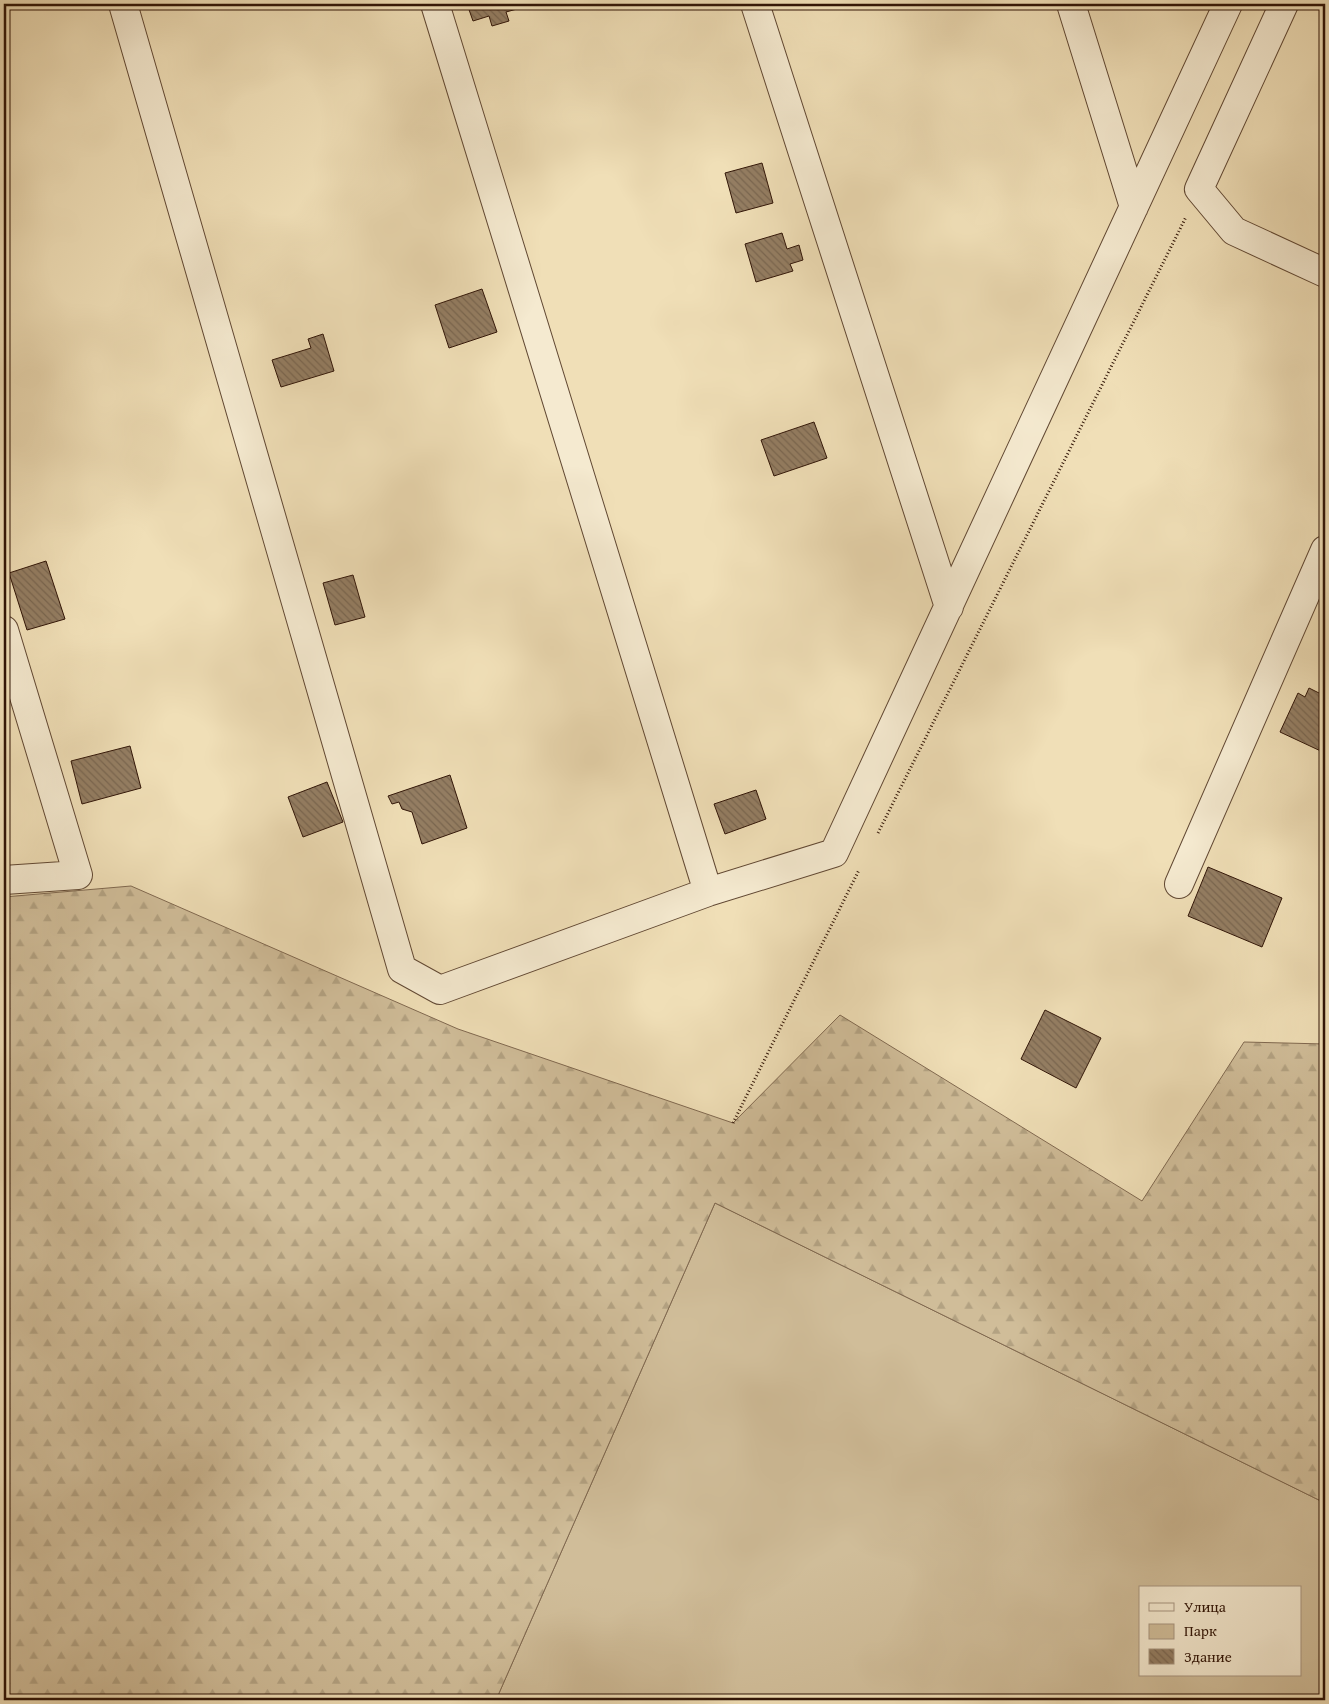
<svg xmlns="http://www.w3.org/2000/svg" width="1329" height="1704" font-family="'Gentium Book Plus',serif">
  <defs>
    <pattern id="forest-firs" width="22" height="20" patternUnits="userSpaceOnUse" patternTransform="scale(1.25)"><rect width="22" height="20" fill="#d0bd99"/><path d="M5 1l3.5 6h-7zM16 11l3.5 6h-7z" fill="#b3a282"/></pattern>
    <pattern id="building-back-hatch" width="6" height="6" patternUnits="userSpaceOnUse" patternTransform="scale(1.25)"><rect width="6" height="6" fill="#947e63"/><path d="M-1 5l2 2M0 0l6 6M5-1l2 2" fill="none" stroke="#796650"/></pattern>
  </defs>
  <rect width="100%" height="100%" fill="#f0dfb7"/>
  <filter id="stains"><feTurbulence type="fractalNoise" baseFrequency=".004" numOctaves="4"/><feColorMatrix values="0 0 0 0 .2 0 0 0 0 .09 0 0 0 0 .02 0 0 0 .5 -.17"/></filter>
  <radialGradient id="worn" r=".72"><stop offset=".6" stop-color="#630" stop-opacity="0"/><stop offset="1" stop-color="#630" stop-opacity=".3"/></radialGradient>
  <path fill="#d0bd99" stroke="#806950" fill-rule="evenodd" d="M 715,1203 L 1325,1503 L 1325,1700 L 496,1700 ZM 1140,1588 L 1300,1588 L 1300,1675 L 1140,1675 Z"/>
  <path fill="url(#forest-firs)" stroke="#806950" d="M 131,886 L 458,1029 L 733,1123 L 840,1015 L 1142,1201 L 1244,1042 L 1325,1044 L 1325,1503 L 715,1203 L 496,1700 L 4,1700 L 4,897 Z"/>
  <path fill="url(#building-back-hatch)" stroke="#311507" d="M 467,4 L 516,4 L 517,9 L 506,12 L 509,21 L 492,26 L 489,16 L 473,21 Z
    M 762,163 L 773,203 L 736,213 L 725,173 Z
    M 782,233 L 787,249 L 799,245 L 803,260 L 790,264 L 793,271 L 756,282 L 745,244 Z
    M 482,289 L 497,332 L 449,348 L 435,305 Z
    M 323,334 L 334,371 L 281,387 L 272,360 L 311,348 L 308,339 Z
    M 814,422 L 827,458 L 774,476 L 761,440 Z
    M 46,561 L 65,619 L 27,630 L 9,573 Z
    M 353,575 L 365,617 L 335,625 L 323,583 Z
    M 1309,688 L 1325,696 L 1325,753 L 1280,732 L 1298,693 L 1305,697 Z
    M 130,746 L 141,788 L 82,804 L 71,761 Z
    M 450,775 L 467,828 L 422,844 L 412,812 L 402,809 L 399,802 L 392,804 L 388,796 Z
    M 327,782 L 343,822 L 303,837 L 288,797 Z
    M 756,790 L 766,819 L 725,834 L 714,804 Z
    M 1208,867 L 1282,898 L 1262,947 L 1188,916 Z
    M 1045,1010 L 1101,1038 L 1076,1088 L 1021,1059 Z"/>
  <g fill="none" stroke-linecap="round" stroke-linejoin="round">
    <defs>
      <path id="minor" d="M 123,4 L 402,969 L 440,990 L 708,892 L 834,853 L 1228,4
        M 435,4 L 708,892
        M 755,4 L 949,607
        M 1071,4 L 1134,207
        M 1284,4 L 1199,189 L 1234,231 L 1325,273
        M 4,630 L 78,875 L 4,880
        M 1179,884 L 1325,550"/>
    </defs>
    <use href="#minor" stroke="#614833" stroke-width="30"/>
    <path stroke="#311507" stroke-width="3" stroke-dasharray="1 2.5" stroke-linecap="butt" d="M 878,833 L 1186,217
      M 733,1123 L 859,870"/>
    <use href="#minor" stroke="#f5ead0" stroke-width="28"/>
  </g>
  <rect width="1329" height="1704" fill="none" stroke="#f0dfb7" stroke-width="20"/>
  <rect x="5" y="5" width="1319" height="1694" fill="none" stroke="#311507" stroke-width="2.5"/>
  <rect x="10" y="10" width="1309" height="1684" fill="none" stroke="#311507"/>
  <rect x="1139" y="1586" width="162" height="90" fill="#f5ead0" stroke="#a79580"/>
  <rect x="1149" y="1603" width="25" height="8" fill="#f5ead0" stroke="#a79580"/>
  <text x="1184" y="1612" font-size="15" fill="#311507">Улица</text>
  <rect x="1149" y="1624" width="25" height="15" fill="#d0bd99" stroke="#a79580"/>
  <text x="1184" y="1636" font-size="15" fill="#311507">Парк</text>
  <rect x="1149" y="1649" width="25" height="15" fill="url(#building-back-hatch)" stroke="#a79580"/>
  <text x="1184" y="1662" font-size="15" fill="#311507">Здание</text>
  <rect width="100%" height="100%" filter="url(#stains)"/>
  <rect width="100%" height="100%" fill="url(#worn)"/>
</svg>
